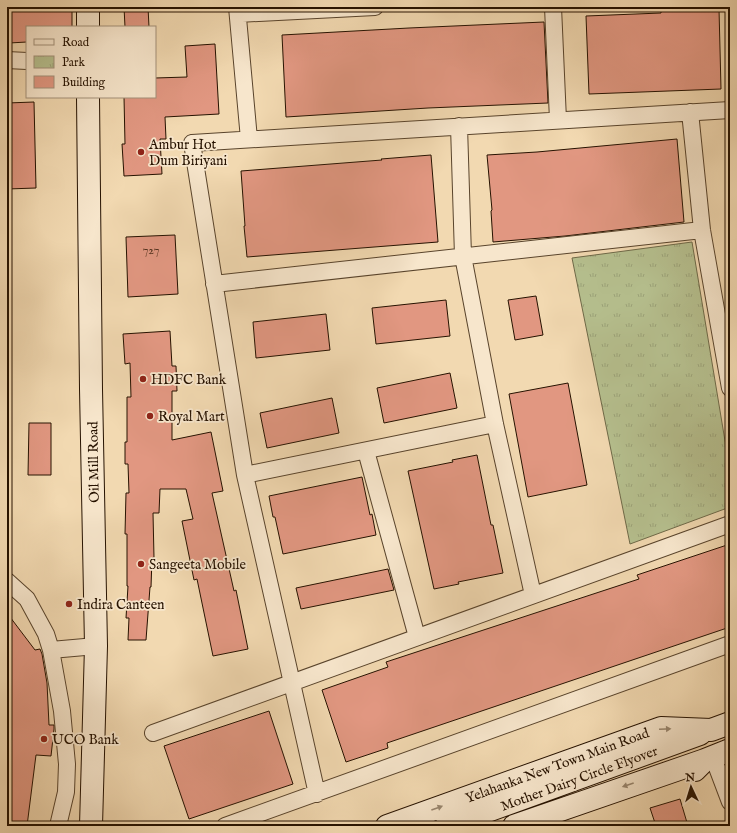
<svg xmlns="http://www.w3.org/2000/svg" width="737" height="833" font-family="'IM FELL English',serif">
  <defs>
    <pattern id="park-tufts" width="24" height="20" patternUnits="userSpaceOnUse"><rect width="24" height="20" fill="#b6c08f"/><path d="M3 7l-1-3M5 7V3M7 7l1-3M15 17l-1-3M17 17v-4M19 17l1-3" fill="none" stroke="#9ca47a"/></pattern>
  </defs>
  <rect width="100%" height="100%" fill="#f2d9b1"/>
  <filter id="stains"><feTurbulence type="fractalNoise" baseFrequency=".005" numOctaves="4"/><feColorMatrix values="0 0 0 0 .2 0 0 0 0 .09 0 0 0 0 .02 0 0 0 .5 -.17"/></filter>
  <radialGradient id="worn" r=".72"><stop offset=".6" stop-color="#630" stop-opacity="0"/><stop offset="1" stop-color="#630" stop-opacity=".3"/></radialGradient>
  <path fill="url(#park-tufts)" stroke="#6e6948" d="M 692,242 L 730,471 L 730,507 L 630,544 L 572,258 Z"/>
  <path fill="#e19781" stroke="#261200" d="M 9,7 L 72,7 L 72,27 L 27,27 L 27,42 L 9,43 Z
    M 124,7 L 148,7 L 149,27 L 125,27 Z
    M 719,9 L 721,89 L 589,94 L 586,16 L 661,13 L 661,11 Z
    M 544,22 L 548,103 L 428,108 L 286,117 L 282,35 L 409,28 Z
    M 215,44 L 219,114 L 165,117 L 166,139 L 160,139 L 162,174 L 124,176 L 122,144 L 125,144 L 124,97 L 155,97 L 155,78 L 187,77 L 185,46 Z
    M 34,102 L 36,188 L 7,189 L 7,103 Z
    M 677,139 L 684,222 L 565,236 L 493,242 L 491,211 L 492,210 L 487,155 L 537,152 Z
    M 431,155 L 438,242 L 247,257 L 244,226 L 245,226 L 241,171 L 382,160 L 381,159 Z
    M 175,235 L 178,294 L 128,297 L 126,237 Z
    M 536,296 L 543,335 L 515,340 L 508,300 Z
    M 446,300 L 450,336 L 376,344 L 372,308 Z
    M 326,314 L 330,350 L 256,358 L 253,322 Z
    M 170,331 L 172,366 L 176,366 L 177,391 L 172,391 L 172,440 L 211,432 L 223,491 L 212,493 L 234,591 L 236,590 L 248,649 L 213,656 L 197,579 L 194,580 L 182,521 L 193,519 L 186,489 L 160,489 L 159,513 L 153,513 L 154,558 L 152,558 L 151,587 L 150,587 L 146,640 L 128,640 L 129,618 L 126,618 L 128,586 L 127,586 L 127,534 L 125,534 L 126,493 L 129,493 L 128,464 L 125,464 L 125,442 L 127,442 L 127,397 L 131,397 L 130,363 L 125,364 L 123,334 Z
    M 450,373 L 457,408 L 384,423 L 377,388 Z
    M 568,383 L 587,485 L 528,497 L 509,394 Z
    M 332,398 L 339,433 L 267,448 L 260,413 Z
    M 29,423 L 51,423 L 51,475 L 28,475 Z
    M 477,455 L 491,525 L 493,525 L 503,573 L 458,582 L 459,584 L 434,589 L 408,471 L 453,462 L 452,460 Z
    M 362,477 L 370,515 L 372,514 L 376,535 L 283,554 L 275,517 L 273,517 L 269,496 Z
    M 730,544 L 730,627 L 387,743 L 388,748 L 346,762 L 322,690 L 388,667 L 386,662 L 639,579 L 637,575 Z
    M 388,569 L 394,590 L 301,609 L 296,588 Z
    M 7,613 L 35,650 L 40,649 L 42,654 L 47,683 L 49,725 L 54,725 L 54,729 L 51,756 L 36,755 L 27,826 L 7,826 L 7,720 L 9,720 L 7,682 Z
    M 269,711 L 293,784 L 189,819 L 164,746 Z
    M 680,799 L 688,826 L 656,826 L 650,808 Z"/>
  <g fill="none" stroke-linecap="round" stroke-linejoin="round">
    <defs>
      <path id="minor" d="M 237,7 L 249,139
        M 553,7 L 558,120
        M 238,14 L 375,7
        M 7,60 L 27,61
        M 690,112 L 702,230 L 730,388
        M 459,126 L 463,256 L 495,424 L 533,595
        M 214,284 L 702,230
        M 366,451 L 417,637
        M 245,475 L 495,424
        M 7,581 L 27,599 L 46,634 L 51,650 L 62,711 L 67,764 L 66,792 L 58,826
        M 51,650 L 96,646
        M 153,733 L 730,524
        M 713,757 L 730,802
        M 317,794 L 245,475 L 192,143 L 730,110
        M 225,826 L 730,644"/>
      <path id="secondary" d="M 88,7 L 88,27
        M 88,97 L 91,389 L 96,646 L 91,826
        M 695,770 L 705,760 L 730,750
        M 387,826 L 661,728 L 711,730 L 730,723
        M 446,826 L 700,734
        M 514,826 L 705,760"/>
    </defs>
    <use href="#minor" stroke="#59442c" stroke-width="18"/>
    <use href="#secondary" stroke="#261200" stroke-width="24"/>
    <use href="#minor" stroke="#f7e6cc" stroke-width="16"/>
    <use href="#secondary" stroke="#f7e6cc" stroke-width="22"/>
  </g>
  <defs><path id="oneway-solid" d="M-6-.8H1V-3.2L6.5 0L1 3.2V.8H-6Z"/></defs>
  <g fill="#998770">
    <use href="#oneway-solid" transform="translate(665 729) rotate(-3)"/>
    <use href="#oneway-solid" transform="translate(628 785) rotate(161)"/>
    <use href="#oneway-solid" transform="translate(437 808) rotate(-20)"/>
  </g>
  <g fill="#8f2418" stroke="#f7e6cc" stroke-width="1.5">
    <circle cx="141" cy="152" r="4"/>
    <circle cx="143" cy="379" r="4"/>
    <circle cx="150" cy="416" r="4"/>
    <circle cx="141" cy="564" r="4"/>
    <circle cx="69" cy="604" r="4"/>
    <circle cx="44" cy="739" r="4"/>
  </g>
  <g text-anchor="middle" stroke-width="3.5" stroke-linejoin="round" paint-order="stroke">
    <g font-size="12" fill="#553320">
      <text x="151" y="254">727</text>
    </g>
    <g font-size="14" fill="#261200" stroke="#f7e6cc" text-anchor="start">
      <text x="149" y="149">Ambur Hot<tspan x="149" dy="16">Dum Biriyani</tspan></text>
      <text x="151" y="384">HDFC Bank</text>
      <text x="158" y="421">Royal Mart</text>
      <text x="149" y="569">Sangeeta Mobile</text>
      <text x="77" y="609">Indira Canteen</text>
      <text x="52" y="744">UCO Bank</text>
    </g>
    <g font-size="14" fill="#261200" stroke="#f7e6cc">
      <text transform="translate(93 462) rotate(-91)" y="5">Oil Mill Road</text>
      <text transform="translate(557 765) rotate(-20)" y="5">Yelahanka New Town Main Road</text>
      <text transform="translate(579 778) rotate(-20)" y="5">Mother Dairy Circle Flyover</text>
    </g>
  </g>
  <rect width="737" height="833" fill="none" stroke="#f2d9b1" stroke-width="24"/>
  <rect x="8" y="8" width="721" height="817" fill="none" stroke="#261200" stroke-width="2"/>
  <rect x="12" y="12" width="713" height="809" fill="none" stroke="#261200"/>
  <rect x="26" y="26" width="130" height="72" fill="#f7e6cc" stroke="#a3917a"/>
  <rect x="34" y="39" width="20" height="6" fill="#f7e6cc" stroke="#a3917a"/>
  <text x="62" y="46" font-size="12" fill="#261200">Road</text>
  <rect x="34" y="56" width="20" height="12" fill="url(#park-tufts)" stroke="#a3917a"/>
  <text x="62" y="66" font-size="12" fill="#261200">Park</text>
  <rect x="34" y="76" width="20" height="12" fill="#e19781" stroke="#a3917a"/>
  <text x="62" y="86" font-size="12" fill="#261200">Building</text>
  <g transform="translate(691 787) rotate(356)" stroke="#f7e6cc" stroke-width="3" paint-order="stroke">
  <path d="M0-3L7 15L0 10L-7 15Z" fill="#261200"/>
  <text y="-6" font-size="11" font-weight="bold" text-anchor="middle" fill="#261200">N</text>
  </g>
  <rect width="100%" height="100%" filter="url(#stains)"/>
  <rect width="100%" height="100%" fill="url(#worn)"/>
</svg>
